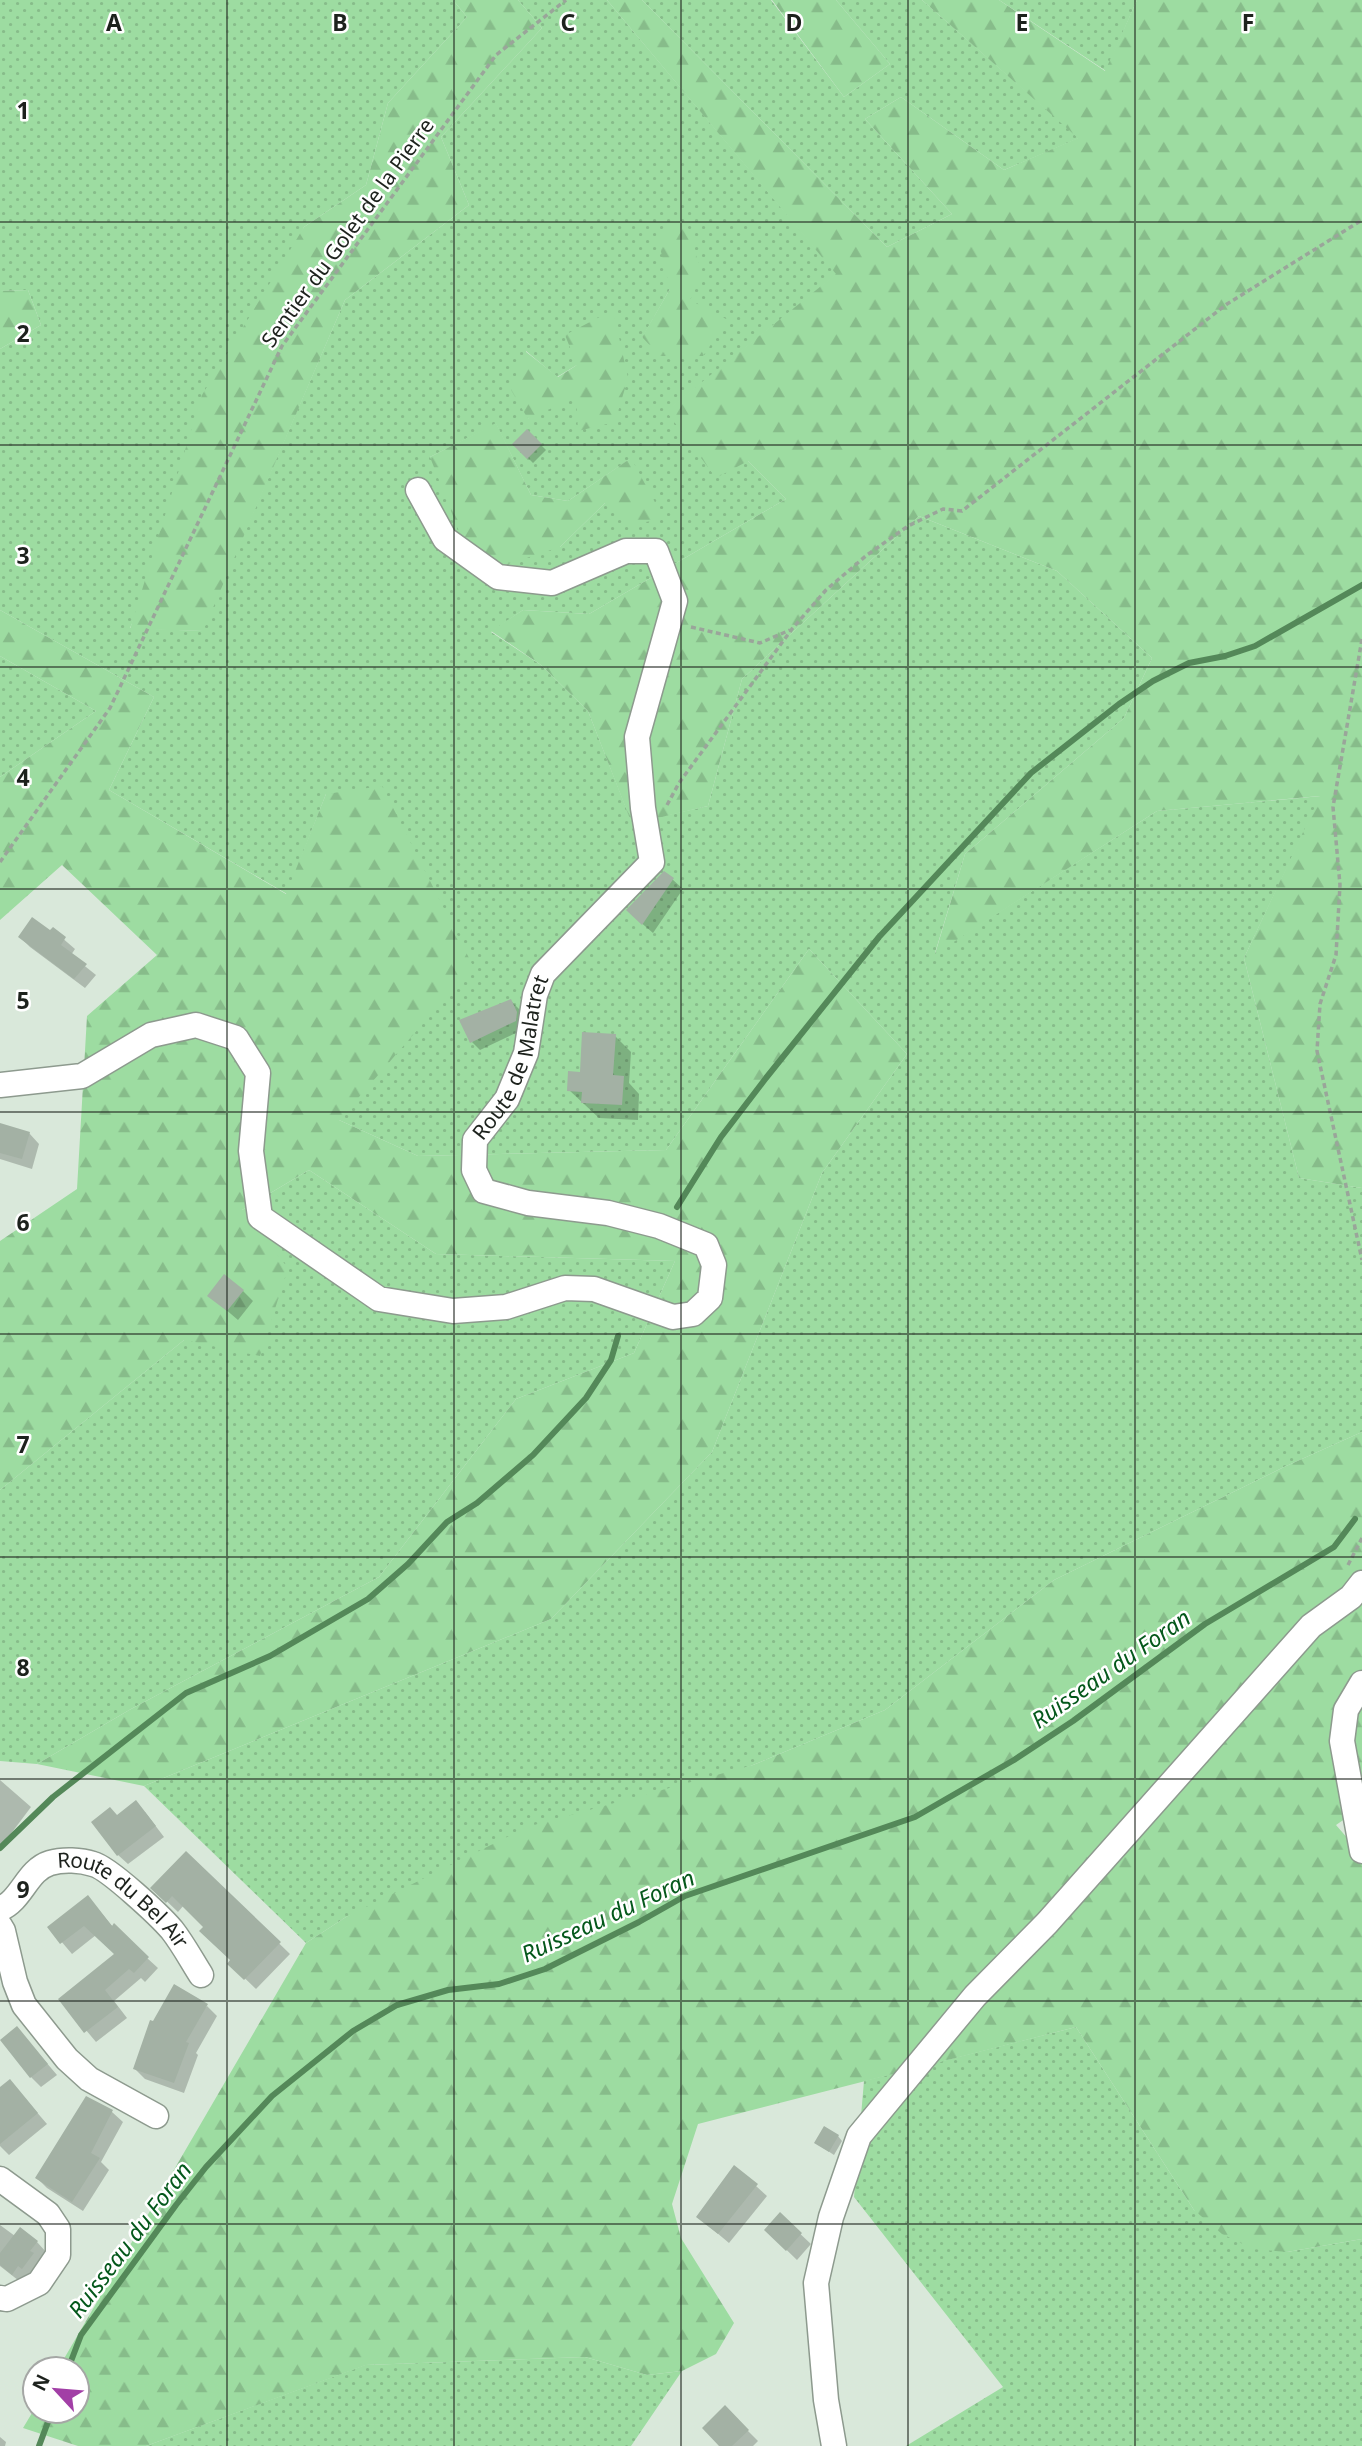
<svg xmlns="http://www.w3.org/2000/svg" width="1362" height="2446" font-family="'Noto Sans',sans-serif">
  <defs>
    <pattern id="green-dots" width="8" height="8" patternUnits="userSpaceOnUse" patternTransform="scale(1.75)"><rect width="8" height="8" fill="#9ddca1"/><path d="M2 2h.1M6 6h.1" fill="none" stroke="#87bc8a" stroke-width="1.8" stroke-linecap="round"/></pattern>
    <pattern id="forest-firs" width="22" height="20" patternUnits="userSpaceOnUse" patternTransform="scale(1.75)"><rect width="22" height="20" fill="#9ddca1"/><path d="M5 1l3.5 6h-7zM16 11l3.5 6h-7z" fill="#87bc8a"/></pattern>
  </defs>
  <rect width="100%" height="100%" fill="#d9e8da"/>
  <path fill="url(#green-dots)" fill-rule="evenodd" d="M 0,0 L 453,0 L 467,17 L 388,103 L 366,185 L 304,227 L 130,628 L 202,631 L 345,300 L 469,205 L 441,137 L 542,28 L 518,0 L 607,0 L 837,274 L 667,411 L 748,461 L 786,499 L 589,614 L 523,610 L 491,632 L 541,665 L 588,711 L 632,823 L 708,806 L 742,679 L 919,516 L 1057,571 L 1152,658 L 1124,718 L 965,854 L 935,953 L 1157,811 L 1321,796 L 1244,958 L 1299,1178 L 1362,1188 L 1362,1432 L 1284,1467 L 1054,1580 L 885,1710 L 753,1765 L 346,1917 L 306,1943 L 144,1786 L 551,1619 L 712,1452 L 822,1173 L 907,1054 L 809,949 L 666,1150 L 418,1156 L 339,1120 L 326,794 L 287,894 L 109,790 L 154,697 L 0,610 L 0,349 L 41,325 L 28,290 L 0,291 ZM 670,289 L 689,300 L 642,338 ZM 526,351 L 557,377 L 577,365 L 528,419 ZM 496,424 L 531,495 L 568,501 L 630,459 L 606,502 L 560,547 L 430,457 Z
    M 642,0 L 771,0 L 844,97 L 890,64 L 836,0 L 922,0 L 1079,138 L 1004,170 L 901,97 L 865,119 L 952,214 L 887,247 Z
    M 999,0 L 1137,0 L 1106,71 Z
    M 0,656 L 96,711 L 0,777 Z
    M 309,1170 L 436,1254 L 675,1261 L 634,1353 L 516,1399 L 379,1577 L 131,1709 L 37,1764 L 0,1761 L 0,1490 L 184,1340 L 242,1210 Z
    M 1076,2027 L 1194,2210 L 1287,2252 L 1362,2239 L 1362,2446 L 906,2446 L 1003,2387 L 854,2197 L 864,2081 Z
    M 585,2357 L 647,2375 L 682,2371 L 631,2446 L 146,2446 L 365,2365 Z"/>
  <path fill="url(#forest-firs)" d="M 453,0 L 518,0 L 542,28 L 441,137 L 469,205 L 345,300 L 203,631 L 130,629 L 202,395 L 304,227 L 366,185 L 388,103 L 467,17 Z
    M 607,0 L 642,0 L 887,247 L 952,214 L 865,119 L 901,97 L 1004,170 L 1078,138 L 922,0 L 999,0 L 1105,71 L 1137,0 L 1362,0 L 1362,1188 L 1299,1178 L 1244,958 L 1320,796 L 1157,811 L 935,954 L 965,854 L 1124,718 L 1152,658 L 1057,571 L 919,516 L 742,679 L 708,806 L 632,824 L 588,711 L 541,665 L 491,631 L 523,610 L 589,614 L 786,499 L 748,461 L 716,478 L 666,411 L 836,274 Z
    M 772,0 L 836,0 L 890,64 L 844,97 Z
    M 686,221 L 702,275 L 690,300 L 728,320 L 703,356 L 660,356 L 642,337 L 670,289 L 656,231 Z
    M 28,290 L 41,325 L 0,349 L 0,291 Z
    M 613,310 L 628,378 L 615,422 L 578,431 L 576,397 L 528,419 L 511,390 L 525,351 L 558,377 L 577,365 L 565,335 Z
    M 496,423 L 531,495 L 568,501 L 631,458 L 664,519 L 627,525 L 605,503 L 560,547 L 502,566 L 460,534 L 430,457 Z
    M 0,610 L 154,697 L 109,790 L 286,894 L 326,794 L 382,786 L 473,966 L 339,1120 L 418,1156 L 666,1150 L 809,949 L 907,1054 L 822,1173 L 712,1452 L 551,1619 L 144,1786 L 37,1764 L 131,1709 L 379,1577 L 516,1399 L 634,1353 L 675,1261 L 436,1254 L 309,1170 L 242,1210 L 288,1268 L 260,1356 L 184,1340 L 0,1490 L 0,1241 L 77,1189 L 87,1016 L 157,955 L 62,865 L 0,920 L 0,777 L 96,711 L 0,656 Z
    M 1362,1432 L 1362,1807 L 1336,1825 L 1362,1855 L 1362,2239 L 1287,2252 L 1253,2249 L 1222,2234 L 1194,2210 L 1076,2027 L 698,2124 L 672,2204 L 681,2238 L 734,2323 L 716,2354 L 682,2371 L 647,2375 L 585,2357 L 366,2365 L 146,2446 L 78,2446 L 23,2428 L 35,2408 L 35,2411 L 77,2411 L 77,2369 L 58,2369 L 306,1943 L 346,1917 L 527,1827 L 753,1765 L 885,1710 L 1054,1580 L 1284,1467 Z"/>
  <path fill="#0003" d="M 527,431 L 546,450 L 533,463 L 514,444 Z
    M 672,879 L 683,889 L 653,933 L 638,920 Z
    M 53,930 L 75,949 L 71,955 L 96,975 L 85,988 L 30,947 L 20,937 L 51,933 Z
    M 511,1001 L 519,1009 L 525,1022 L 524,1029 L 480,1050 L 472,1042 Z
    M 615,1036 L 631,1052 L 629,1083 L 639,1094 L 638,1120 L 599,1118 L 569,1090 Z
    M 0,1125 L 29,1133 L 39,1144 L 32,1169 L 0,1159 Z
    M 243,1291 L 253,1301 L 238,1320 L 210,1296 Z
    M 0,1780 L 31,1807 L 1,1847 L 0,1846 Z
    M 145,1812 L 164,1837 L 128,1864 L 118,1855 L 118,1816 Z
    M 186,1853 L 290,1954 L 256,1989 L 230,1964 L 232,1961 L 206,1927 L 184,1905 L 178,1912 L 153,1888 Z
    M 88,1897 L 113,1927 L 158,1968 L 145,1982 L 141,1978 L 114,2001 L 127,2018 L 96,2042 L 60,1999 L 116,1955 L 96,1935 L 72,1954 L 49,1927 Z
    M 207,2006 L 217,2016 L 196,2053 L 198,2055 L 184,2093 L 145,2079 L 135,2069 Z
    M 17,2028 L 57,2075 L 41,2087 L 31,2077 Z
    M 10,2081 L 47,2124 L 9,2155 L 0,2146 L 0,2089 Z
    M 87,2098 L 112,2112 L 123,2122 L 101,2162 L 109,2170 L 83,2211 L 47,2188 L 37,2178 Z
    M 838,2136 L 842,2141 L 834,2155 L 816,2143 Z
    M 756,2186 L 767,2196 L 729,2243 L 698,2217 Z
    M 780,2215 L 811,2244 L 797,2260 L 766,2230 Z
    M 0,2225 L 15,2236 L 37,2242 L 47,2253 L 23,2284 L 0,2266 Z
    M 725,2408 L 758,2441 L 753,2446 L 722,2446 Z
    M 0,2437 L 6,2442 L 5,2446 L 0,2446 Z"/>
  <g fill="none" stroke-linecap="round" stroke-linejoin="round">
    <path stroke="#548859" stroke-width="6" d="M 677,1207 L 721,1137 L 766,1078 L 879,937 L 1031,773 L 1119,704 L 1153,681 L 1189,663 L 1225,656 L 1255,646 L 1362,585
      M 0,1848 L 53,1797 L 186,1693 L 270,1656 L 368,1599 L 408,1564 L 447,1522 L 477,1503 L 533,1455 L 586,1398 L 611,1360 L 618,1336
      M 68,2369 L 81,2335 L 176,2205 L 206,2167 L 272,2096 L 353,2031 L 397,2005 L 448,1990 L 499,1984 L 545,1969 L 639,1922 L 685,1896 L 915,1817 L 1014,1760 L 1073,1721 L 1205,1624 L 1334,1547 L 1355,1519
      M 39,2446 L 52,2411"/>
  </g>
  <path fill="#a3b1a4" d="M 527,429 L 542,444 L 527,459 L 512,444 Z
    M 664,871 L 674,878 L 642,925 L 626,910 Z
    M 32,917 L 50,930 L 53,927 L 66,937 L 61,945 L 87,964 L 74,979 L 18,937 Z
    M 511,999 L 517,1012 L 516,1021 L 470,1043 L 459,1020 Z
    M 582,1032 L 616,1034 L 613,1075 L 624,1076 L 622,1105 L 581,1103 L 582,1092 L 567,1091 L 568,1071 L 580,1072 Z
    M 0,1123 L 30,1132 L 22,1159 L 0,1153 Z
    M 224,1274 L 244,1290 L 227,1311 L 207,1296 Z
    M 136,1800 L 156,1826 L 117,1856 L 91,1822 L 110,1807 L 117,1815 Z
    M 186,1851 L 281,1942 L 244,1980 L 227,1964 L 230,1960 L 199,1931 L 203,1927 L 172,1896 L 166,1903 L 150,1888 Z
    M 88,1895 L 112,1926 L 114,1923 L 149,1957 L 134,1973 L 129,1969 L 105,1990 L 118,2007 L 84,2033 L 58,1999 L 114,1954 L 84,1926 L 60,1944 L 47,1927 Z
    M 174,1984 L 208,2004 L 186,2042 L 189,2043 L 174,2083 L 133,2069 L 150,2020 L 153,2021 Z
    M 17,2026 L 48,2064 L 30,2078 L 0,2040 Z
    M 10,2079 L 38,2113 L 0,2144 L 0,2087 Z
    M 86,2096 L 113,2110 L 91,2153 L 100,2158 L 72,2202 L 35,2178 Z
    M 824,2126 L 839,2135 L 829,2152 L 814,2143 Z
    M 734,2165 L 758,2184 L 718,2234 L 696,2217 Z
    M 780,2212 L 802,2233 L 786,2251 L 764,2230 Z
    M 20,2227 L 38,2241 L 30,2251 L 34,2253 L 22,2269 L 18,2266 L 12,2275 L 0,2265 L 0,2253 Z
    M 725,2405 L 749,2430 L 732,2446 L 719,2446 L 702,2428 Z"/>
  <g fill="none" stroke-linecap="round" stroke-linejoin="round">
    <defs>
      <g id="minor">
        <path id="s1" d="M 0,1085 L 82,1076 L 151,1035 L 196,1025 L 236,1038 L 258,1073 L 251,1151 L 260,1217 L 379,1299 L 453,1311 L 506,1307 L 565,1288 L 594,1289 L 673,1317 L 693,1314 L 710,1298 L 714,1265 L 706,1245 L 659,1226 L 608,1213 L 528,1203 L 484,1191 L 474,1170 L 475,1140 L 507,1099 L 526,1053 L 535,995 L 543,974 L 652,862 L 643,808 L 637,737 L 675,601 L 656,551 L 626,551 L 552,583 L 498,577 L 445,539 L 418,490"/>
        <path d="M 1362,1683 L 1346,1710 L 1342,1741 L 1362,1851"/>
        <path id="s2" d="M 0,1909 C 22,1900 27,1870 50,1863 C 63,1859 81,1860 93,1864 C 109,1868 160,1916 172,1930 C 183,1944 192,1961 201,1975"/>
        <path d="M 0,1926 L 3,1931 L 15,1982 L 24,2005 L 67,2059 L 89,2079 L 156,2116"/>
        <path d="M 0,2179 L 48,2214 L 58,2229 L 58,2255 L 39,2283 L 7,2299 L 0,2298"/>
        <path d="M 834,2446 L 826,2400 L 816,2283 L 831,2217 L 859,2136 L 975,1996 L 1047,1923 L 1311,1626 L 1351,1597 L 1362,1583"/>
      </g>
    </defs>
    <use href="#minor" stroke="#8d9a8e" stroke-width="27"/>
    <path stroke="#9aa59a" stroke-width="3.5" stroke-dasharray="5 3.5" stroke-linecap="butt" d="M 691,627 L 760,643 L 790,630
      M 1362,639 L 1333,807 L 1340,885 L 1336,955 L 1320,1004 L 1317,1051 L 1362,1260
      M 667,805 L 679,783 L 792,629 L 826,590 L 867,555 L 908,526 L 943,509 L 962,511 L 1227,304 L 1362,220
      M 0,862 L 110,708 L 282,346 L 496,55 L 566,0
      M 1348,1565 L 1362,1538"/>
    <use href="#minor" stroke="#fff" stroke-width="24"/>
  </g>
  <path fill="none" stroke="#1d221d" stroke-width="2" stroke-opacity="0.55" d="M 227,0 L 227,2446M 454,0 L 454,2446M 681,0 L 681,2446M 908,0 L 908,2446M 1135,0 L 1135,2446M 0,222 L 1362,222M 0,445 L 1362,445M 0,667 L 1362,667M 0,889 L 1362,889M 0,1112 L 1362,1112M 0,1334 L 1362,1334M 0,1557 L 1362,1557M 0,1779 L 1362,1779M 0,2001 L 1362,2001M 0,2224 L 1362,2224"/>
  <g text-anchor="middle" stroke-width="5" stroke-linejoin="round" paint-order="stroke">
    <g font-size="21" fill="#1d221d" stroke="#fff">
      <text transform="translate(348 233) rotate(-54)" y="7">Sentier du Golet de la Pierre</text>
      <text dy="7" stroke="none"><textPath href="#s1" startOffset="1358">Route de Malatret</textPath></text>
      <text dy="7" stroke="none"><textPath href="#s2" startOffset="156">Route du Bel Air</textPath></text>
    </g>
    <g font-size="23" font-style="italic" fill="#04581b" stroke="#fff">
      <text transform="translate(1111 1669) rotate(-35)" y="8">Ruisseau du Foran</text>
      <text transform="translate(608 1916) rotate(-25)" y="8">Ruisseau du Foran</text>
      <text transform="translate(130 2240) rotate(-53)" y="8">Ruisseau du Foran</text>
    </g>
  </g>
  <g font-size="23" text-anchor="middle" font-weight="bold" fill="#1d221d" stroke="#fff" stroke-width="5" stroke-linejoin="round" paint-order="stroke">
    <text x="114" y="31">A</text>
    <text x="340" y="31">B</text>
    <text x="568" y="31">C</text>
    <text x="794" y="31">D</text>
    <text x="1022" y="31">E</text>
    <text x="1248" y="31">F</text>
    <text x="23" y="119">1</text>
    <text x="23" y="342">2</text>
    <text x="23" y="564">3</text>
    <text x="23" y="786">4</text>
    <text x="23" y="1009">5</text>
    <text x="23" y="1231">6</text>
    <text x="23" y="1453">7</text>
    <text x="23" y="1676">8</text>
    <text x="23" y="1898">9</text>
  </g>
  <g transform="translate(56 2390) rotate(296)"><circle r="33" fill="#ffffff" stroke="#a5a7a5" stroke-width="2"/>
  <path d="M0-5L12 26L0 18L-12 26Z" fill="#a23fa6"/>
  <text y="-10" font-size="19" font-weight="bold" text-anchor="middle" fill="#1d221d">N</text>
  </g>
</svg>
